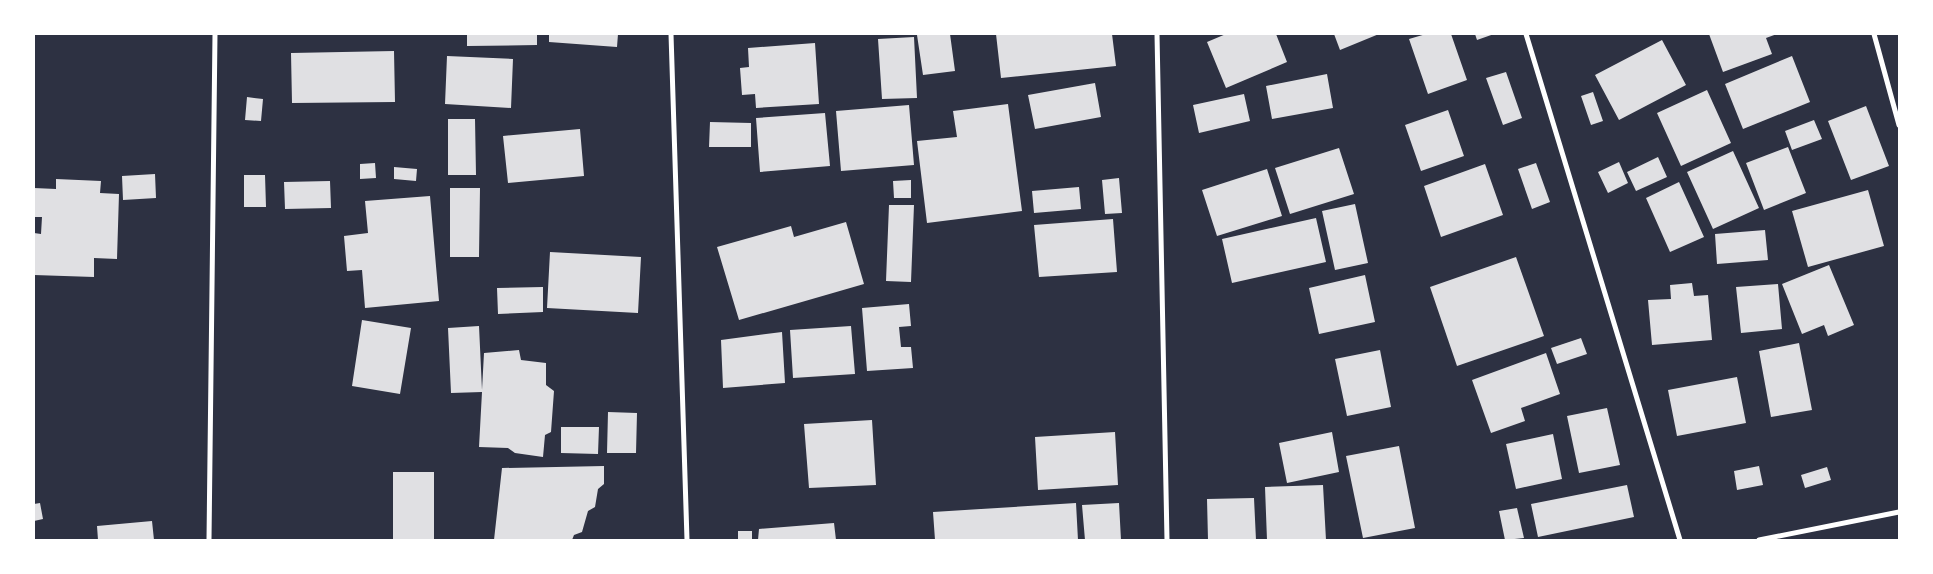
<svg xmlns="http://www.w3.org/2000/svg" width="1933" height="574" font-family="'Asap Condensed',sans-serif">
  <rect width="100%" height="100%" fill="#2d3142"/>
  <path fill="#e0e0e3" d="M 467,34 L 537,34 L 537,45 L 467,46 Z
    M 549,34 L 618,34 L 617,47 L 549,42 Z
    M 922,34 L 950,34 L 955,71 L 923,75 L 917,35 Z
    M 996,34 L 1112,34 L 1116,66 L 1001,78 Z
    M 1226,34 L 1276,34 L 1287,62 L 1226,88 L 1207,42 Z
    M 1334,34 L 1379,34 L 1340,50 Z
    M 1426,34 L 1451,34 L 1467,80 L 1428,94 L 1409,39 Z
    M 1475,34 L 1494,34 L 1477,40 Z
    M 1709,34 L 1777,34 L 1766,38 L 1772,54 L 1723,72 Z
    M 914,37 L 917,98 L 882,99 L 878,39 Z
    M 1662,40 L 1686,85 L 1619,120 L 1595,75 Z
    M 815,43 L 819,104 L 756,108 L 755,94 L 742,95 L 740,68 L 749,67 L 748,48 Z
    M 394,51 L 395,102 L 292,103 L 291,53 Z
    M 447,56 L 513,59 L 511,108 L 445,104 Z
    M 1792,56 L 1810,102 L 1743,129 L 1725,84 Z
    M 1506,72 L 1522,118 L 1503,125 L 1486,78 Z
    M 1327,74 L 1333,108 L 1272,119 L 1266,86 Z
    M 1095,83 L 1101,117 L 1035,129 L 1028,95 Z
    M 1707,90 L 1731,143 L 1681,166 L 1657,113 Z
    M 1593,92 L 1603,121 L 1591,125 L 1581,96 Z
    M 1244,94 L 1250,121 L 1199,133 L 1193,105 Z
    M 247,97 L 263,99 L 261,121 L 245,120 Z
    M 1008,104 L 1022,211 L 927,223 L 917,141 L 957,137 L 953,111 Z
    M 909,105 L 914,165 L 841,171 L 836,111 Z
    M 1866,106 L 1889,166 L 1851,180 L 1828,121 Z
    M 1448,110 L 1464,156 L 1421,171 L 1405,125 Z
    M 825,113 L 830,166 L 760,172 L 756,118 Z
    M 448,119 L 475,119 L 476,175 L 448,175 Z
    M 1814,120 L 1822,139 L 1792,150 L 1785,131 Z
    M 710,122 L 751,123 L 751,147 L 709,147 Z
    M 580,129 L 584,176 L 508,183 L 503,136 Z
    M 1788,147 L 1806,193 L 1764,210 L 1746,163 Z
    M 1339,148 L 1354,194 L 1290,214 L 1275,168 Z
    M 1733,151 L 1759,208 L 1713,229 L 1687,172 Z
    M 1658,157 L 1667,177 L 1636,191 L 1627,172 Z
    M 1619,162 L 1628,183 L 1608,193 L 1598,172 Z
    M 375,163 L 376,178 L 360,179 L 360,164 Z
    M 1536,163 L 1550,202 L 1532,209 L 1518,169 Z
    M 1485,164 L 1503,215 L 1441,237 L 1424,186 Z
    M 394,167 L 417,169 L 416,181 L 394,179 Z
    M 1267,169 L 1282,216 L 1217,236 L 1202,190 Z
    M 155,174 L 156,198 L 123,200 L 122,176 Z
    M 244,175 L 265,175 L 266,207 L 244,207 Z
    M 1119,178 L 1122,213 L 1105,214 L 1102,180 Z
    M 56,179 L 101,181 L 100,193 L 119,194 L 117,259 L 94,258 L 94,277 L 34,275 L 34,233 L 41,234 L 42,217 L 34,217 L 34,188 L 56,189 Z
    M 911,180 L 911,198 L 894,198 L 893,181 Z
    M 330,181 L 331,208 L 285,209 L 284,182 Z
    M 1679,182 L 1704,237 L 1670,252 L 1646,198 Z
    M 1079,187 L 1081,209 L 1034,213 L 1032,191 Z
    M 450,188 L 480,188 L 479,257 L 450,257 Z
    M 1868,190 L 1884,246 L 1808,267 L 1792,211 Z
    M 430,196 L 439,301 L 365,308 L 362,270 L 347,271 L 344,236 L 368,233 L 365,201 Z
    M 1355,204 L 1368,263 L 1335,270 L 1322,211 Z
    M 889,205 L 914,205 L 911,282 L 886,281 Z
    M 1316,218 L 1326,262 L 1232,283 L 1222,239 Z
    M 1113,219 L 1117,272 L 1039,277 L 1034,225 Z
    M 846,222 L 864,284 L 739,320 L 717,247 L 791,226 L 794,237 Z
    M 1765,230 L 1768,260 L 1717,264 L 1715,234 Z
    M 550,252 L 641,257 L 638,313 L 547,308 Z
    M 1516,257 L 1544,336 L 1457,366 L 1430,287 Z
    M 1829,265 L 1854,325 L 1828,336 L 1824,325 L 1802,334 L 1782,284 Z
    M 1365,275 L 1375,322 L 1319,334 L 1309,288 Z
    M 1692,283 L 1694,296 L 1708,295 L 1712,340 L 1652,345 L 1648,300 L 1671,299 L 1670,285 Z
    M 1778,284 L 1782,329 L 1741,333 L 1736,287 Z
    M 543,287 L 543,312 L 498,314 L 497,288 Z
    M 909,304 L 911,326 L 899,327 L 901,347 L 911,347 L 913,368 L 867,371 L 862,308 Z
    M 362,320 L 411,328 L 400,394 L 352,386 Z
    M 479,326 L 482,390 L 484,353 L 519,350 L 521,360 L 546,363 L 546,385 L 554,391 L 551,432 L 545,435 L 543,457 L 515,453 L 508,448 L 479,447 L 482,392 L 451,393 L 448,328 Z
    M 851,326 L 855,374 L 793,378 L 790,330 Z
    M 782,332 L 785,383 L 723,388 L 721,340 Z
    M 1581,338 L 1587,354 L 1557,364 L 1551,348 Z
    M 1799,343 L 1812,410 L 1771,417 L 1759,351 Z
    M 1380,350 L 1391,407 L 1347,416 L 1335,359 Z
    M 1546,353 L 1560,394 L 1521,408 L 1525,421 L 1491,433 L 1472,380 Z
    M 1737,377 L 1746,423 L 1677,436 L 1668,390 Z
    M 1607,408 L 1620,465 L 1579,473 L 1567,416 Z
    M 608,412 L 637,413 L 636,453 L 607,453 Z
    M 872,420 L 876,485 L 809,488 L 804,424 Z
    M 561,427 L 599,427 L 598,454 L 561,453 Z
    M 1115,432 L 1118,485 L 1038,490 L 1035,437 Z
    M 1332,432 L 1339,472 L 1287,483 L 1279,443 Z
    M 1553,434 L 1562,479 L 1516,489 L 1506,444 Z
    M 1399,446 L 1415,528 L 1363,538 L 1346,456 Z
    M 604,466 L 604,484 L 598,489 L 595,507 L 588,511 L 582,532 L 574,535 L 572,540 L 494,540 L 502,468 Z
    M 1759,466 L 1763,485 L 1737,490 L 1734,471 Z
    M 1827,467 L 1831,480 L 1805,488 L 1801,475 Z
    M 393,472 L 434,472 L 434,540 L 393,540 Z
    M 1323,485 L 1326,540 L 1267,540 L 1265,487 Z
    M 1627,485 L 1634,517 L 1538,537 L 1531,504 Z
    M 1254,498 L 1256,540 L 1208,540 L 1207,499 Z
    M 40,503 L 43,519 L 34,521 L 34,504 Z
    M 1076,503 L 1078,540 L 935,540 L 933,512 Z
    M 1119,503 L 1121,540 L 1085,540 L 1082,505 Z
    M 1517,508 L 1524,538 L 1505,540 L 1499,511 Z
    M 152,521 L 154,540 L 98,540 L 97,526 Z
    M 834,523 L 836,540 L 758,540 L 759,529 Z
    M 738,531 L 752,531 L 752,540 L 738,540 Z"/>
  <g fill="none" stroke-linecap="round" stroke-linejoin="round">
    <path stroke="#fff" stroke-width="5" d="M 671,34 L 687,540
      M 1157,34 L 1167,540
      M 1526,34 L 1680,540
      M 1874,34 L 1899,125
      M 209,540 L 215,34
      M 1759,540 L 1899,512"/>
  </g>
  <rect width="1933" height="574" fill="none" stroke="#ffffff" stroke-width="70"/>
</svg>
